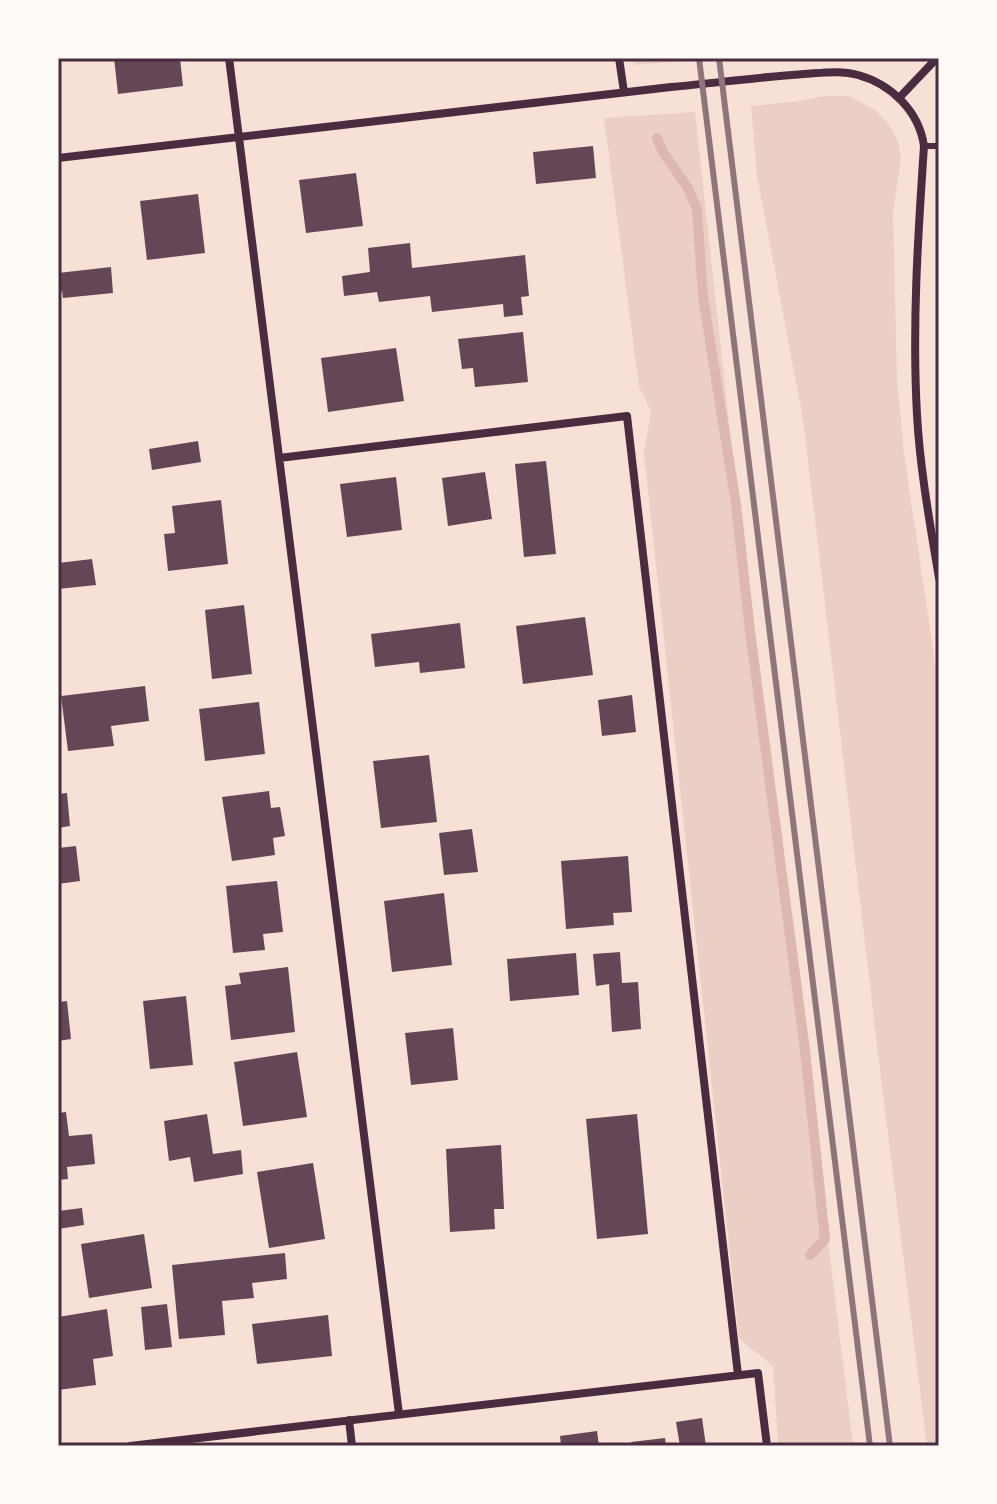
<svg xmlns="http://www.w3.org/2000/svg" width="997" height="1504" font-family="Raleway,sans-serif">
  <rect width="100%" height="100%" fill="#f7e1d7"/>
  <path fill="#ebcfc5" d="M 634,58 L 687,58 L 687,61 L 635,65 Z
    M 824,96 L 849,96 L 875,110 L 888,123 L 898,141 L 901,160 L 893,211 L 897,378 L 904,453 L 939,689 L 939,1446 L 927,1446 L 880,1070 L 803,419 L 757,176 L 751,106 L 799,101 Z
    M 695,112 L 733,459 L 853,1446 L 778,1446 L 773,1366 L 739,1339 L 644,453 L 651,411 L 639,387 L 604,118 Z"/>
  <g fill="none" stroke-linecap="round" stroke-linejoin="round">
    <path stroke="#dcb8b0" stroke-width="10" d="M 657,138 L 663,152 L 688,188 L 697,209 L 703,297 L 736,504 L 750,631 L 805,1050 L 825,1239 L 810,1255"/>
  </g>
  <path fill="#644757" d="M 114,58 L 180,58 L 183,86 L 118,94 Z
    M 593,146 L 596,178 L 536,184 L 533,152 Z
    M 356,173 L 363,226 L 306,233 L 299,180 Z
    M 198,194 L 205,253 L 147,260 L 140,201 Z
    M 410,243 L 412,268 L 525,255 L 529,296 L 521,297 L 523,315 L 504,317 L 503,304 L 432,312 L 430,296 L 379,302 L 377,292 L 344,296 L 342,276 L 370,272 L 368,248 Z
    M 111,267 L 113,293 L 63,298 L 62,291 L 58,292 L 58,273 Z
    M 523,332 L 528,382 L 475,387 L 473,368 L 462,369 L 458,339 Z
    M 396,348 L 404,401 L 328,412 L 321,358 Z
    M 198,441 L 201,462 L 152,470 L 149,449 Z
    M 546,461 L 556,554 L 524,557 L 515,464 Z
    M 485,472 L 492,519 L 448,526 L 442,478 Z
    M 396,477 L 402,530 L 347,537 L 340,484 Z
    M 221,500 L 228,564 L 168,571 L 164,534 L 175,533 L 172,506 Z
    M 92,559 L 96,585 L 58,589 L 58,563 Z
    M 244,605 L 252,674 L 212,679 L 205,610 Z
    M 585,617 L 593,675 L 523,684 L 516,626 Z
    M 460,623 L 465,668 L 420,673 L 419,662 L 375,667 L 371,634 Z
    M 145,686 L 149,721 L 111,726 L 114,746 L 68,751 L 61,696 Z
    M 632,695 L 636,732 L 602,736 L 598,700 Z
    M 259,702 L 265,754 L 205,761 L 199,709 Z
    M 429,755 L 437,822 L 381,828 L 373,761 Z
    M 269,791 L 271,808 L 280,807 L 285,836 L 273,838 L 275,855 L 232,861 L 222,797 Z
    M 67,793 L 70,826 L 58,828 L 58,794 Z
    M 472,829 L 478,872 L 444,875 L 439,833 Z
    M 76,846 L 80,881 L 58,884 L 58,848 Z
    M 628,856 L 632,912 L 613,913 L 614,925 L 566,929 L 561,861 Z
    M 277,881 L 283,932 L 263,934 L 265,950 L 233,953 L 226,886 Z
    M 444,893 L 452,965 L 392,972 L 384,901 Z
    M 620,952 L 622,983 L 638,982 L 641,1029 L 612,1032 L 609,984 L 596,986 L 593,954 Z
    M 576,953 L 579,995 L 510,1001 L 507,959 Z
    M 288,967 L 295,1032 L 231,1040 L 225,986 L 241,984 L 239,973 Z
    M 186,996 L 193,1065 L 150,1069 L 143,1001 Z
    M 67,1001 L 71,1039 L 58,1041 L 58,1002 Z
    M 453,1028 L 458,1080 L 411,1085 L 405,1033 Z
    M 297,1052 L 307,1117 L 243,1126 L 234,1062 Z
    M 66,1112 L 69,1136 L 92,1134 L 95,1164 L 67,1167 L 68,1179 L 58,1180 L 58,1113 Z
    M 207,1114 L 213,1154 L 241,1150 L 243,1174 L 194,1182 L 190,1157 L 169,1161 L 164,1121 Z
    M 637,1114 L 648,1234 L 597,1239 L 586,1119 Z
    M 501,1145 L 504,1209 L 494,1209 L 495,1229 L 450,1232 L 446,1149 Z
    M 313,1163 L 325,1239 L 269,1248 L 257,1172 Z
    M 82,1208 L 84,1225 L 58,1229 L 58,1211 Z
    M 144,1234 L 152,1288 L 89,1298 L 81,1244 Z
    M 285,1253 L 287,1279 L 252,1283 L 254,1298 L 222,1301 L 225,1335 L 179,1339 L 172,1265 Z
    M 167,1304 L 172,1347 L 145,1350 L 141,1307 Z
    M 107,1309 L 113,1356 L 93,1359 L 96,1385 L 58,1390 L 58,1317 Z
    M 328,1315 L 332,1356 L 257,1364 L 252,1324 Z
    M 702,1418 L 706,1446 L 680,1446 L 676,1422 Z
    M 597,1431 L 599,1446 L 561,1446 L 560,1436 Z
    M 665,1438 L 666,1446 L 632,1446 L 631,1442 Z"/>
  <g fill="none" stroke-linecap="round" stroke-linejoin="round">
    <path stroke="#4a2c40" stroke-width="6" d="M 924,146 L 939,146"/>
    <path stroke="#4a2c40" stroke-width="8" d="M 229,58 L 399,1414
      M 619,58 L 624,92
      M 899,98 L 937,58
      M 58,158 C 263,136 467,109 671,87 C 715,83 760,77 804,74 C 821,73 841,70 858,75 C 891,84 919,111 924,146 C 918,235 912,325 917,415 C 920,469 930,524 939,578
      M 279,458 L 627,416 L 738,1375
      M 349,1420 L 352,1446
      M 130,1446 L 758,1373 L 767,1446"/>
    <path stroke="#8f747c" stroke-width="6" d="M 699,58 L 870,1446
      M 719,58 L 890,1446"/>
  </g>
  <rect width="997" height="1504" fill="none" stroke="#fffaf5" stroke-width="120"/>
  <rect x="60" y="60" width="877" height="1384" fill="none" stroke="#4a2c40" stroke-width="3"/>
</svg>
